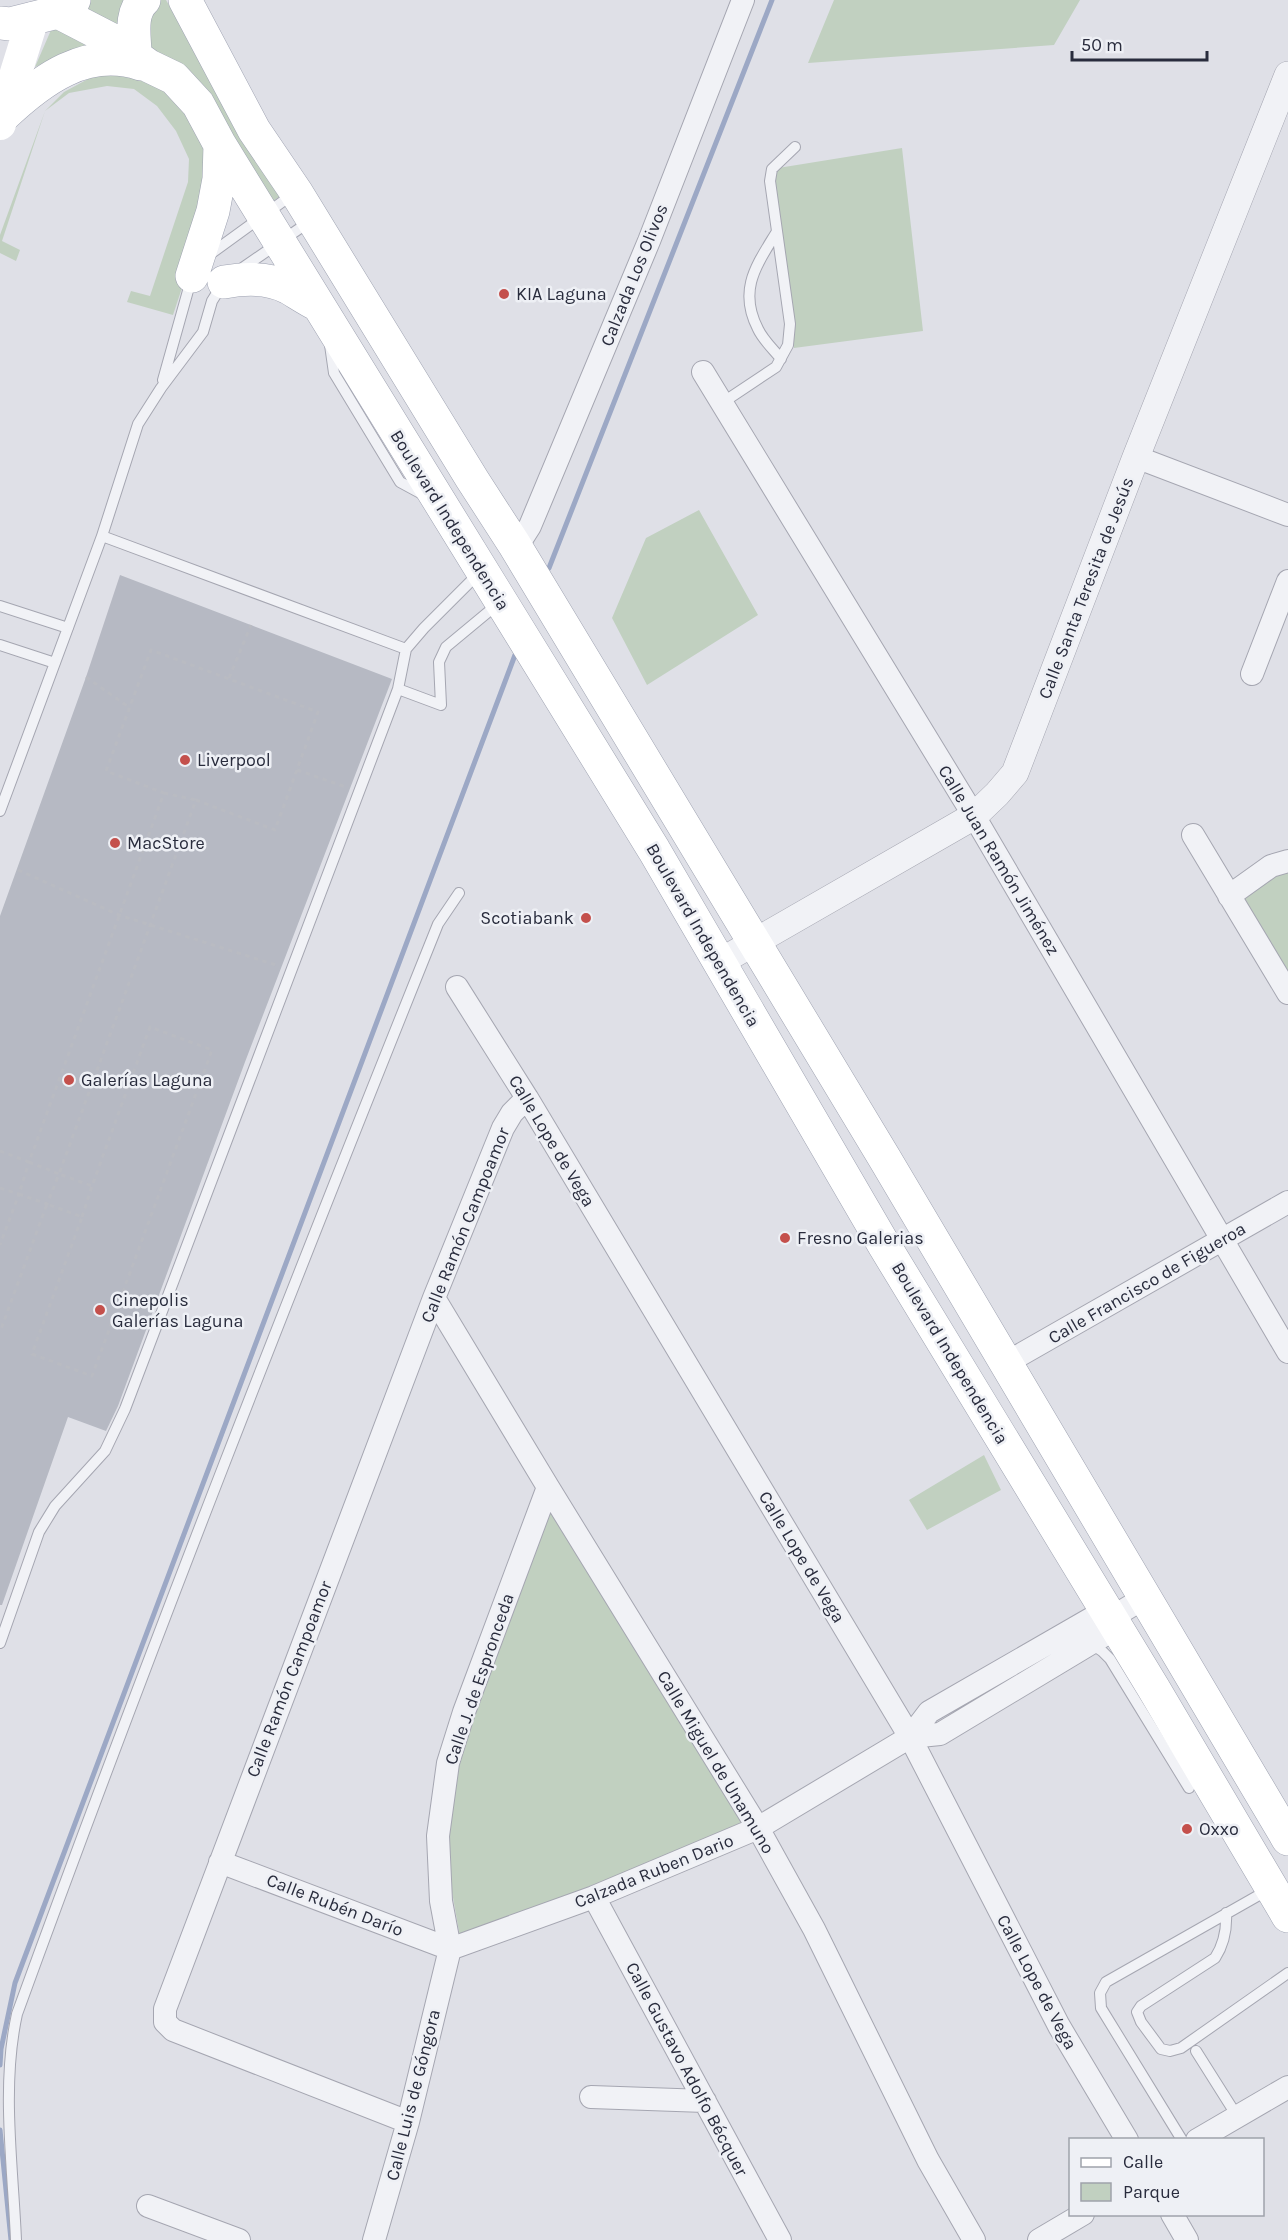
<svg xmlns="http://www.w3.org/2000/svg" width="1288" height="2240" font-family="Karla,sans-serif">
  <rect width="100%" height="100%" fill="#dfe0e7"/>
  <path fill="#c1d0c0" d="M 64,0 L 166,0 L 281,196 L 268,204 L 191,75 L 116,42 L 71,50 L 35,67 Z
    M 834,0 L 1080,0 L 1054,45 L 808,63 Z
    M 104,73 L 167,82 L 219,176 L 173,315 L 127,302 L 131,291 L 150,296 L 188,182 L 189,159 L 176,131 L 157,106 L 134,89 L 107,86 L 69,93 L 45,111 L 2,241 L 20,250 L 16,261 L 0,253 L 0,235 L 45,111 L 64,92 L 88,79 Z
    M 902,148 L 923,331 L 794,348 L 772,169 Z
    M 699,510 L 758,615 L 647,685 L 612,618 L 646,538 Z
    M 1285,870 L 1288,870 L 1288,975 L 1244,899 Z
    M 984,1455 L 1001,1490 L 927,1530 L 909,1500 Z
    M 551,1508 L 746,1825 L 460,1937 L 452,1892 L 445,1828 L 457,1763 Z"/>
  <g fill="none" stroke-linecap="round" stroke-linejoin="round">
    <path stroke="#9ca8c5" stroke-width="5" d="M 549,568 L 772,0
      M 0,2065 L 1,2049 L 15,1983 L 515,655
      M 0,2130 L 11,2240"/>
  </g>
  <path fill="#b6b9c3" d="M 120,575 L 392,679 L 245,1062 L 118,1406 L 106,1431 L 68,1417 L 2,1605 L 0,1605 L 0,916 L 86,677 Z"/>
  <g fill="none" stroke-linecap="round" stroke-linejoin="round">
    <defs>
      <path id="service" d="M 776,233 C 756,266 738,290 758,329 C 763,340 774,350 781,359
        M 209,255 L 293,194
        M 238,271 L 309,222
        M 330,345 L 334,373 L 400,482 L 424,495
        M 163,380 L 191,280
        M 722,403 L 776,367 L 788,345 L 790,324 L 770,181 L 772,169 L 795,147
        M 102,536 L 138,424 L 161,388 L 203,332 L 212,301 L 222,285
        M 0,606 L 68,628
        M 0,645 L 55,663
        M 406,649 L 424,628 L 479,573
        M 398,689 L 441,705 L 439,662 L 446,647 L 499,603
        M 0,811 L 102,536 L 406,649 L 398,689 L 125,1409 L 105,1451 L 55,1506 L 39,1532 L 0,1643
        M 1090,1643 L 1102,1651 L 1110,1659 L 1189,1788
        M 1226,1913 C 1227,1930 1224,1944 1215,1958 L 1141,2006 L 1137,2012 L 1141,2022 L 1161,2049 L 1170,2051 L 1181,2048 L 1288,1973
        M 1196,2051 L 1237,2116
        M 1182,2140 L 1101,2008 L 1100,1993 L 1106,1982 L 1268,1890
        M 16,2240 C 13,2167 1,2086 17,2014 C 150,1648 293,1285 438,924 L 459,893"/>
      <path id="minor" d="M 703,372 L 974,816 L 1288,1352
        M 1136,457 L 1288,515
        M 514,544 L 523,537 L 530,526 L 649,241 L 743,0
        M 1252,674 L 1288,581
        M 1193,835 L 1288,993
        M 1229,896 L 1271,866 L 1288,861
        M 457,987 L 527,1098 L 910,1737 L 1059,2026 L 1127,2140
        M 434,1298 L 548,1487 L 758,1828 L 814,1929 L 928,2160 L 974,2240
        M 1006,1363 L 1288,1202
        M 910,1737 L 940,1734 L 1103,1636 L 1111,1618 L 1144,1598
        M 220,1862 L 450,1949
        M 594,1897 L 780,2240
        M 450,1949 L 594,1897 L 758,1828 L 910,1737 L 929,1712 L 1094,1617 L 1111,1618
        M 591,2097 L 705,2101
        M 408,2122 L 173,2030 L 165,2022 L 165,2009 L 434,1298 L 503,1128 L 512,1113 L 527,1098
        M 1197,2140 L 1288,2087
        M 148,2206 L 239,2240
        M 1172,2214 L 1187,2240
        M 374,2240 L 408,2122 L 450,1949 L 441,1901 L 438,1836 L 448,1763 L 464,1712 L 548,1487
        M 1039,2240 L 1083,2214"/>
      <path id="tertiary" d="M 720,962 L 974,816 L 997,794 L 1015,773 L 1136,457 L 1288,75"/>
      <path id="primary" d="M 185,0 L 254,130 L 296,192 L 472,479 L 514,544 L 885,1159 L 1288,1839
        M 58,12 L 116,42 L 149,66 L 174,78 L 198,104 L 220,145 L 654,850 L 884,1245 L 1154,1689 L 1288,1916
        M 0,23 L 10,24 L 58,12 L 74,0
        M 135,55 C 135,37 129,14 144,0
        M 3,116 C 41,80 86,46 141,64
        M 192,276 L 213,211 L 219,179 L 220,145
        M 224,282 C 246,278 269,277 289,288 C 299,294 308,300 318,305"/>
    </defs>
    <use href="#service" stroke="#a5a6b1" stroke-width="12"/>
    <use href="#minor" stroke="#a5a6b1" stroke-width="24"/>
    <use href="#tertiary" stroke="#a5a6b1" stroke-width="28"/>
    <use href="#primary" stroke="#9fa3b2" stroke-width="34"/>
    <path stroke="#b9bbc2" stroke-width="3" stroke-dasharray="4.5 4.5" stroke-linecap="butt" d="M 86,677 L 130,708
      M 229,678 L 251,625
      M 297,770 L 346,787
      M 164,793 L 196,800
      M 18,870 L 119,915 L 279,966
      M 0,1151 L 29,1162 L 164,793 L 106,771 L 151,650 L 318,712 L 275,830 L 196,800 L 59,1174 L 92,1186 L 150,1027 L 212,1050 L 92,1376 L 32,1354 L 82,1217 L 47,1204 L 0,1332
      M 29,1162 L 59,1174 L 47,1204 L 19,1194 Z
      M 0,1188 L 19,1194 L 0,1245
      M 82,1217 L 92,1186"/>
    <use href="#service" stroke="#f1f2f6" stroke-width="10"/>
    <use href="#minor" stroke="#f1f2f6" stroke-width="22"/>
    <use href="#tertiary" stroke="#f1f2f6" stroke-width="27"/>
    <path stroke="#fff" stroke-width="32" d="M 0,124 L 33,18"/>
    <use href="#primary" stroke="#fff" stroke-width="33"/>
  </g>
  <g fill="#c4504c" stroke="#eef0f5" stroke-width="2">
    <circle cx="504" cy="294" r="6"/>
    <circle cx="185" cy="760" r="6"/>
    <circle cx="115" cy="843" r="6"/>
    <circle cx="586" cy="918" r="6"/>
    <circle cx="69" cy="1080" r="6"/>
    <circle cx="785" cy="1238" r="6"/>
    <circle cx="100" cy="1310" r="6"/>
    <circle cx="1187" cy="1829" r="6"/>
  </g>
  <g text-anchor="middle" stroke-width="5" stroke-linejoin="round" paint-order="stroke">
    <g font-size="18" fill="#292c3d" stroke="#eef0f5">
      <text transform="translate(634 275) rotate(-68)" y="6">Calzada Los Olivos</text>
      <text transform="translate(450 520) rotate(58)" y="6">Boulevard Independencia</text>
      <text transform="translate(1086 588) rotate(-69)" y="6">Calle Santa Teresita de Jesús</text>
      <text transform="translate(999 860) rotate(59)" y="6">Calle Juan Ramón Jiménez</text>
      <text transform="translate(703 935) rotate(60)" y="6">Boulevard Independencia</text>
      <text transform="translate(552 1141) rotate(59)" y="6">Calle Lope de Vega</text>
      <text transform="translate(465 1225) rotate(-68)" y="6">Calle Ramón Campoamor</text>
      <text transform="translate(1147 1283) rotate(-30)" y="6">Calle Francisco de Figueroa</text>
      <text transform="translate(950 1353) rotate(59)" y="6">Boulevard Independencia</text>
      <text transform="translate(802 1557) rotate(59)" y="6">Calle Lope de Vega</text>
      <text transform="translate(289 1679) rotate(-69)" y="6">Calle Ramón Campoamor</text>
      <text transform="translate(479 1679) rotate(-71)" y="6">Calle J. de Espronceda</text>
      <text transform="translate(716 1762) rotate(59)" y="6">Calle Miguel de Unamuno</text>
      <text transform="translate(654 1871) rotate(-22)" y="6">Calzada Ruben Dario</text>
      <text transform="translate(335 1905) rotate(21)" y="6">Calle Rubén Darío</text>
      <text transform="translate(1037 1982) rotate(62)" y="6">Calle Lope de Vega</text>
      <text transform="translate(687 2069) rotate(62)" y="6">Calle Gustavo Adolfo Bécquer</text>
      <text transform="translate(413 2095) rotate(-76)" y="6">Calle Luis de Góngora</text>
    </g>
    <g font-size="18" fill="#292c3d" stroke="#eef0f5" text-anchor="start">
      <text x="516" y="300">KIA Laguna</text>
      <text x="197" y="766">Liverpool</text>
      <text x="127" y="849">MacStore</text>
      <text x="574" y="924" text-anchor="end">Scotiabank</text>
      <text x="81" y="1086">Galerías Laguna</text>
      <text x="797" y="1244">Fresno Galerias</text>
      <text x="112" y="1306">Cinepolis<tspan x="112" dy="21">Galerías Laguna</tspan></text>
      <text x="1199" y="1835">Oxxo</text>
    </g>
  </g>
  <rect x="1069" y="2138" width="195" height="78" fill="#eef0f5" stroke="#9fa2ab" stroke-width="1.5"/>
  <rect x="1081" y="2158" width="30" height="9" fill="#ffffff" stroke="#9fa2ab" stroke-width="1.5"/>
  <text x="1123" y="2168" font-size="18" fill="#292c3d">Calle</text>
  <rect x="1081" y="2183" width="30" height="18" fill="#c1d0c0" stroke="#9fa2ab" stroke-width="1.5"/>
  <text x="1123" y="2198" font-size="18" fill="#292c3d">Parque</text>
  <path d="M1072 51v9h135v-9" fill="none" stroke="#292c3d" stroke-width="3"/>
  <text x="1081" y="51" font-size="18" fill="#292c3d" stroke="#eef0f5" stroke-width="4.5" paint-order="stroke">50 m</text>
</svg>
